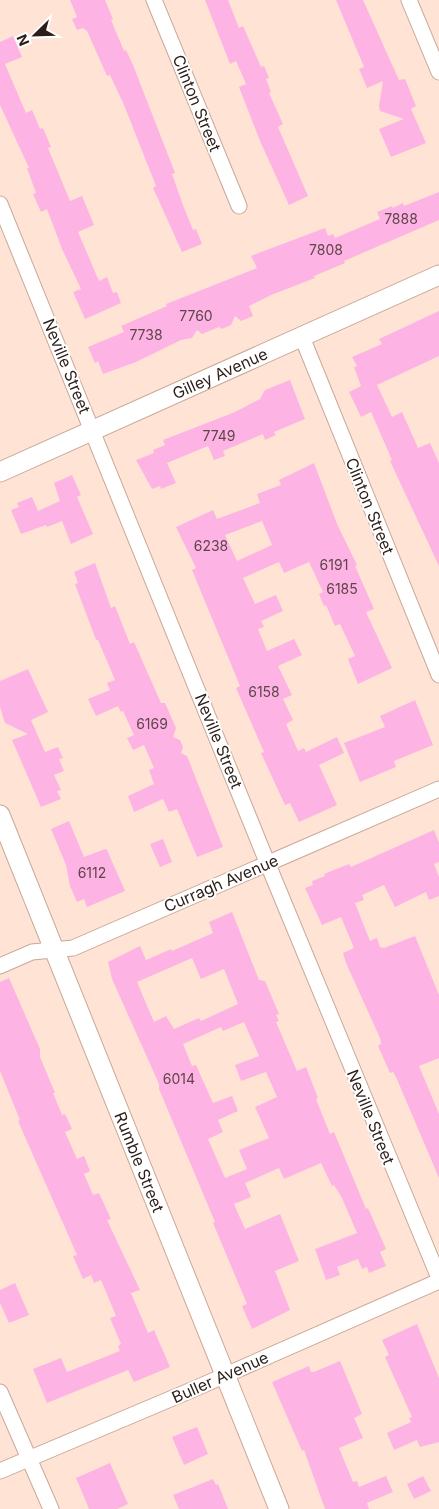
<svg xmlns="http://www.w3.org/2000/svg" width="439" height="1509" font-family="Inter,sans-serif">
  <rect width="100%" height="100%" fill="#ffe3d4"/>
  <path fill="#fdb4e4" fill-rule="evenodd" d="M 70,0 L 105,0 L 113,19 L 111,20 L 124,51 L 126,50 L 133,65 L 175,173 L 172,174 L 184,208 L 193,230 L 196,229 L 202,244 L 182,252 L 153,188 L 156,186 L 124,105 L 110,75 L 107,76 L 87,31 L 83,28 L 77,30 L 72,19 L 77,17 Z
    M 205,0 L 228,0 L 239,28 L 243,26 L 261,67 L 264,66 L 269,78 L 266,79 L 271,92 L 269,93 L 283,124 L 278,127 L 308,196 L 289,205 L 260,141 L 239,87 L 246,84 L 236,61 L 230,64 Z
    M 336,0 L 363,0 L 399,80 L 405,79 L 416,106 L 411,109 L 426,143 L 391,157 L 379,129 L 404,119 L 380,111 L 379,106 L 383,81 L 367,88 L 359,69 L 364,67 Z
    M 13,36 L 22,57 L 5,64 L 26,113 L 32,110 L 40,129 L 43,128 L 51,147 L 48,148 L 70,201 L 82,196 L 94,225 L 78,232 L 99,281 L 107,277 L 113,293 L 117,292 L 121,303 L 85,319 L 73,292 L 81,289 L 62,249 L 47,209 L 41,212 L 33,194 L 36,193 L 27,168 L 29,168 L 0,105 L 0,42 Z
    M 439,192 L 439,220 L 344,261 L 345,263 L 314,276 L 315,278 L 271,295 L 249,306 L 253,316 L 241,321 L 235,316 L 231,325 L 222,329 L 219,327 L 202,334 L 197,330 L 192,338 L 181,340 L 136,362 L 103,374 L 98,361 L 95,363 L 88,347 L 124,332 L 121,326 L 167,306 L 166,304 L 257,268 L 251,256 L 325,228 L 328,236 L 333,234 L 335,238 L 380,219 L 377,212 L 392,206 L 393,208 L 403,203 L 404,206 Z
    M 439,311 L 439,356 L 377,385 L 392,417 L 402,412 L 418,448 L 430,443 L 439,463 L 439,566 L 390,461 L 392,460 L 371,412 L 361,417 L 349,392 L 361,386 L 354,367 L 357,366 L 352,357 L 382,344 L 379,339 Z
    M 290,380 L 305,419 L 274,432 L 276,435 L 265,440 L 263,434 L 223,451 L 225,456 L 214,460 L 208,446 L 167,463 L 176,483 L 161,489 L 160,486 L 152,489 L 136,460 L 154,453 L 153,450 L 165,445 L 163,440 L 235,412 L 260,399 L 265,390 Z
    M 314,463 L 337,524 L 357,565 L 355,566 L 374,609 L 366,612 L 392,668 L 358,684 L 348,659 L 355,656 L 340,624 L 335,626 L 326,605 L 324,606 L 319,594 L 323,592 L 309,562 L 284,573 L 279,562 L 243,578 L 255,604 L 276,595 L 283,611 L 261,621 L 264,627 L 258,629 L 267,651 L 294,639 L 302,655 L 278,666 L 292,695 L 283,699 L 293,720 L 286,724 L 298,751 L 304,748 L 306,752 L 337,737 L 344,753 L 319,765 L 337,805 L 299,822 L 290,803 L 285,805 L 261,753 L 264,752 L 236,688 L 240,686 L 192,570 L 196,568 L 176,527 L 213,510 L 217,519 L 260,503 L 257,494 L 281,485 L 279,480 ZM 262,521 L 272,545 L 237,561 L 225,535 Z
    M 72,475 L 81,495 L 77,497 L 93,534 L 71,544 L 62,521 L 47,527 L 46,525 L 21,534 L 11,510 L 19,507 L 17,503 L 32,497 L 38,511 L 60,501 L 54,483 Z
    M 95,563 L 111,608 L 115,606 L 130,644 L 134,642 L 161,703 L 165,703 L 176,728 L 173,737 L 180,740 L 183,747 L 181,753 L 187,756 L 223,847 L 197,857 L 177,809 L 169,812 L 163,799 L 134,812 L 128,796 L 154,784 L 149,770 L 154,768 L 144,745 L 133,750 L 127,738 L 134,735 L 123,711 L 121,712 L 118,706 L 96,716 L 88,699 L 110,690 L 107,683 L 115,680 L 98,640 L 96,640 L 75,584 L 78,583 L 74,572 Z
    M 28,669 L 48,712 L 31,720 L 45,752 L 58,747 L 63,758 L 59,759 L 64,771 L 54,775 L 61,790 L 57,791 L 61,799 L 41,807 L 12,740 L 28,734 L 5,723 L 0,707 L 0,681 Z
    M 415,700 L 433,745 L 394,761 L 396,767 L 360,782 L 344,743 L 385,727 L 380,716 Z
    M 69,821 L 84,857 L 105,849 L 107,850 L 125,891 L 87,907 L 84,899 L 77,902 L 70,886 L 66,865 L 51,829 Z
    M 434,830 L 439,843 L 439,862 L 434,864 L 439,877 L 439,896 L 429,900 L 426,892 L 395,907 L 384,885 L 362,895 L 364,900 L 355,903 L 370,941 L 377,938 L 380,947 L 384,948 L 415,936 L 439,995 L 439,1058 L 419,1066 L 439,1114 L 439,1178 L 396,1077 L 393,1072 L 390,1073 L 378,1046 L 381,1044 L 380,1038 L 346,963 L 343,953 L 354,948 L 341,917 L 322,925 L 305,888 L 313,885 L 312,881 L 325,876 L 324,874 L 349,864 L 351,867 Z
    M 163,839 L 172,862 L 160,867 L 150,844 Z
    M 232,912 L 259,980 L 265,981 L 279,1014 L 276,1015 L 279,1021 L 276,1022 L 297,1071 L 306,1067 L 318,1098 L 316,1099 L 330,1134 L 334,1132 L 366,1209 L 368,1208 L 386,1249 L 380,1252 L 386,1266 L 369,1273 L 367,1267 L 362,1269 L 358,1259 L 337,1267 L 340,1275 L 326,1280 L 315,1249 L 357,1233 L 342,1198 L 334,1185 L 332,1186 L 321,1163 L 284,1179 L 279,1168 L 245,1183 L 251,1197 L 234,1204 L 245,1229 L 280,1214 L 299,1261 L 275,1271 L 290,1310 L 252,1329 L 242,1306 L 247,1304 L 213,1223 L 215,1222 L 159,1089 L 159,1084 L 112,979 L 108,962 L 140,946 L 146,960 L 171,949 L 172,951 L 213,933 L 209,922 ZM 192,958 L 201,979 L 224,969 L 238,1004 L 201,1021 L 199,1018 L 174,1029 L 166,1016 L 154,1022 L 137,982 ZM 244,1022 L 259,1056 L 235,1065 L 241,1081 L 266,1072 L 277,1097 L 255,1107 L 269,1138 L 239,1150 L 247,1169 L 225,1178 L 208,1139 L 223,1132 L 218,1120 L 238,1111 L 232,1096 L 213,1103 L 196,1065 L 192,1066 L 183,1044 L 221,1027 L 223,1031 Z
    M 9,978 L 40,1049 L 40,1057 L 55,1093 L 53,1093 L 62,1115 L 65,1114 L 72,1129 L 65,1132 L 77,1159 L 84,1156 L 90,1171 L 84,1174 L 93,1195 L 99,1193 L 111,1219 L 107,1220 L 140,1290 L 131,1293 L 148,1333 L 154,1330 L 170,1367 L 134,1382 L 128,1370 L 47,1403 L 33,1369 L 61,1358 L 67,1372 L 120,1351 L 118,1346 L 121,1344 L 110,1318 L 116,1316 L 101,1280 L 94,1283 L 91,1275 L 83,1279 L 73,1256 L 77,1255 L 18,1121 L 20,1120 L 0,1071 L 0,982 Z
    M 15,1283 L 29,1315 L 9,1323 L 0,1303 L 0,1290 Z
    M 417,1324 L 439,1378 L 439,1442 L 420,1447 L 417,1440 L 394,1450 L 387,1433 L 411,1422 L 409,1418 L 412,1417 L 385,1357 L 389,1355 L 382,1340 Z
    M 340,1361 L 362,1414 L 354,1418 L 363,1438 L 339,1448 L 353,1482 L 357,1481 L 359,1487 L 386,1476 L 393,1492 L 367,1503 L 369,1509 L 325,1509 L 304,1450 L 302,1451 L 272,1382 L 309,1366 L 311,1372 L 314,1372 Z
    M 197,1427 L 208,1454 L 184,1465 L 172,1437 Z
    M 110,1463 L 128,1504 L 117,1509 L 89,1509 L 76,1478 Z
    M 423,1476 L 431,1491 L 414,1499 L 407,1484 Z
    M 213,1479 L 216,1485 L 218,1484 L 228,1509 L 179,1509 L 173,1495 Z"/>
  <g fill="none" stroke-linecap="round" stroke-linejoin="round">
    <defs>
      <path id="minor" d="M 154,0 L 239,206
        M 409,0 L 439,72
        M 0,204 L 267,862 L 439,1278
        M 302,337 L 439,675
        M 0,966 L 32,952 L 73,948 L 439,789
        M 0,1392 L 51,1509
        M 0,1471 L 194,1389 L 439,1281"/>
      <g id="tertiary">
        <path id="s1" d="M 0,472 L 439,275"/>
        <path id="s2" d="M 0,815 L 279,1509"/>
      </g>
    </defs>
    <use href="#minor" stroke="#c9a898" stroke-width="17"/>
    <use href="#tertiary" stroke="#c9a898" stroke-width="21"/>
    <use href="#minor" stroke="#fff" stroke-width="15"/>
    <use href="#tertiary" stroke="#fff" stroke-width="19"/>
  </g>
  <g text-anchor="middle" stroke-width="4" stroke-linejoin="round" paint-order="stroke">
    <g font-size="14" fill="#60444b">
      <text x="401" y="224">7888</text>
      <text x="326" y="255">7808</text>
      <text x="196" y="321">7760</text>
      <text x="146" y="340">7738</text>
      <text x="219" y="441">7749</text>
      <text x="211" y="551">6238</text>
      <text x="334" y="570">6191</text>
      <text x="342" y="594">6185</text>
      <text x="264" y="697">6158</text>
      <text x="152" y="729">6169</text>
      <text x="92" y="878">6112</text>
      <text x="179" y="1084">6014</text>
    </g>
    <g font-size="16" fill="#2b1e18" stroke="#fff">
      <text transform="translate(197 103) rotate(68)" y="6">Clinton Street</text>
      <text transform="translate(67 366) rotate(68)" y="6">Neville Street</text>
      <text dy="6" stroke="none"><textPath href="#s1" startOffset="241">Gilley Avenue</textPath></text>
      <text transform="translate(370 506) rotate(68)" y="6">Clinton Street</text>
      <text transform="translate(219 741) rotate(68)" y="6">Neville Street</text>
      <text transform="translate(221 883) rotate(-23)" y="6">Curragh Avenue</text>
      <text transform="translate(371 1117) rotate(68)" y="6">Neville Street</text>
      <text dy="6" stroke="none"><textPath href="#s2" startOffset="374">Rumble Street</textPath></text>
      <text transform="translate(220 1377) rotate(-24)" y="6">Buller Avenue</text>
    </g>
  </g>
  <g transform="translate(35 35) rotate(247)" stroke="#ffffff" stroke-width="4" paint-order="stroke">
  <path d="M0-4L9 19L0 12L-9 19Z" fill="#2b1e18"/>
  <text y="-8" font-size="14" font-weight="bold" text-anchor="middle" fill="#2b1e18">N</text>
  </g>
</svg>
